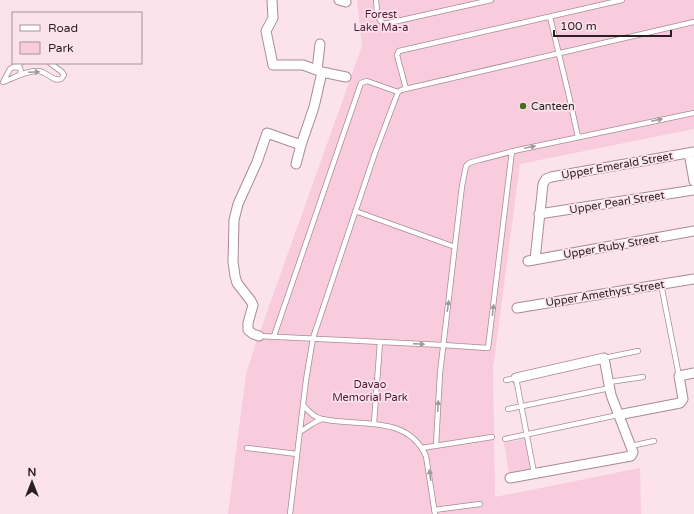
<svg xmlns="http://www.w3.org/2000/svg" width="694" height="514" font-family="'Varela Round',sans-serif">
  <rect width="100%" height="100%" fill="#fbe2eb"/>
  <path fill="#f8ccdd" d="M 357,0 L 694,0 L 694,129 L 520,164 L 493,368 L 495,497 L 640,468 L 641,514 L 228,514 L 246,374 L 257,340 L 362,46 Z
    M 525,439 L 531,469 L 509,473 L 504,443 Z"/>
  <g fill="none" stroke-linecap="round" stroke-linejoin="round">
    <defs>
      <path id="service" d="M 376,0 C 377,8 376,19 384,24 L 491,0
        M 550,17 L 569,96 L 578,137
        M 21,63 L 10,69 L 3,82 C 14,78 27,70 39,71 C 47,72 53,82 61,79 L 64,75 L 62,72 L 50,63
        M 13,67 L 20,68 L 21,71 L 20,75
        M 406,89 L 397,55 L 399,51 L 622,0
        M 355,211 L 455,247
        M 661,284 L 679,376
        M 259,336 L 443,345 L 488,348 L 512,151
        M 274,336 L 361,83 L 367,81 L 398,92
        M 604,358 L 638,351
        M 506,380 L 516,378 L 534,473
        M 609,382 L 643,377
        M 303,405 C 308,411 315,418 322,419 C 359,427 407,414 426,456 L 435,514
        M 508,409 L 610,388
        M 374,423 L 380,342
        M 300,432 L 312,424 L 321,419
        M 505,439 L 618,415
        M 436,445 L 440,373 L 462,186 L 466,166 L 469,163 L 479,160 L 518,150 L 694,113
        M 631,446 L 654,441
        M 247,448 L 297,454
        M 422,448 L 492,437
        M 434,510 L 480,504
        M 290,514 L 306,380 L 313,338 L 375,153 L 398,92 L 401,90 L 694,22"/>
      <path id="minor" d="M 272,0 L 273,18 L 266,31 L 273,65 L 303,65 L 322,72 L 346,77
        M 339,0 L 346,2
        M 317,70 L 320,44
        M 689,153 L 694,181
        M 296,164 L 301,145
        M 539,214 L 694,190
        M 535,260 L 543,184 L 546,179 L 551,177 L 694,152
        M 528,261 L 694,231
        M 517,308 L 694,279
        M 259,336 L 253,334 L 248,330 L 248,323 L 253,305 L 251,301 L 237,283 L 235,276 L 233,262 L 234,220 L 238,204 L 257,162 L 267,133 L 301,145 L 314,107 L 322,72
        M 618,415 L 680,403 L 683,399 L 679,376 L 694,373
        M 510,478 L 631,456 L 633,452 L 611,395 L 604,358 L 516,378"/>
    </defs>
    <use href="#service" stroke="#a88b96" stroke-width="6"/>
    <use href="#minor" stroke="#a88b96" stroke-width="11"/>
    <use href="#service" stroke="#fff" stroke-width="4.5"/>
    <use href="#minor" stroke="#fff" stroke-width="9"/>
  </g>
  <defs><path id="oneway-solid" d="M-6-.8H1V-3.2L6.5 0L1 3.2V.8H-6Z"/></defs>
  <g fill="#9f9a9c">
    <use href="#oneway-solid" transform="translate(34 72) rotate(-3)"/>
    <use href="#oneway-solid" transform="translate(657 120) rotate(-12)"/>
    <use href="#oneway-solid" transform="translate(530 147) rotate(-12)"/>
    <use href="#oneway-solid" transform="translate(448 306) rotate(-82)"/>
    <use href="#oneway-solid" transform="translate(493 310) rotate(-83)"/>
    <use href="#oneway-solid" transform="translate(419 344) rotate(2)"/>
    <use href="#oneway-solid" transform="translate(438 406) rotate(-87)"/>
    <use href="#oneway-solid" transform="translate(430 475) rotate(-98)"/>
  </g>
  <circle fill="#496c25" stroke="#fbe2eb" stroke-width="1.5" cx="523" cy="106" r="4"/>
  <g text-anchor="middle" stroke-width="3.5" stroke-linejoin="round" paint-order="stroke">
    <g font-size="11" fill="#521a35" stroke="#fbe2eb">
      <text x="381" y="18">Forest<tspan x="381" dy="13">Lake Ma-a</tspan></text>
      <text x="370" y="388">Davao<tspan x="370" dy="13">Memorial Park</tspan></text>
    </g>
    <g font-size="11" fill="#2a1f24" stroke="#fbe2eb" text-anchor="start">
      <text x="531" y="110">Canteen</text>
    </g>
    <g font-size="11" fill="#2a1f24" stroke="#fbe2eb">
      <text transform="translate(617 165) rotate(-10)" y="4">Upper Emerald Street</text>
      <text transform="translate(617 202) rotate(-9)" y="4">Upper Pearl Street</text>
      <text transform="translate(611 246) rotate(-10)" y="4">Upper Ruby Street</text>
      <text transform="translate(605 293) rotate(-9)" y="4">Upper Amethyst Street</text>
    </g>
  </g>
  <rect x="12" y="12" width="130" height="52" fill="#fbe2eb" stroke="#a7949b"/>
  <rect x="20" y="25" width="20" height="6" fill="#ffffff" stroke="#a7949b"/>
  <text x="48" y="32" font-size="12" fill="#2a1f24">Road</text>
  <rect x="20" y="42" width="20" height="12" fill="#f8ccdd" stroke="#a7949b"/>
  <text x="48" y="52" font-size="12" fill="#2a1f24">Park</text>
  <g transform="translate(32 482)" stroke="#fbe2eb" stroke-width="3" paint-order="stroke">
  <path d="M0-3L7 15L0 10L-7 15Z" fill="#2a1f24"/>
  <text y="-6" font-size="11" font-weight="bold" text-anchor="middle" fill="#2a1f24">N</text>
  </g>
  <path d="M554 30v6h117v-6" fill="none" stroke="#2a1f24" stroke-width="2"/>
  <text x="560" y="30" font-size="12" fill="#2a1f24" stroke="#fbe2eb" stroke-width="3" paint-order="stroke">100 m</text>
</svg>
